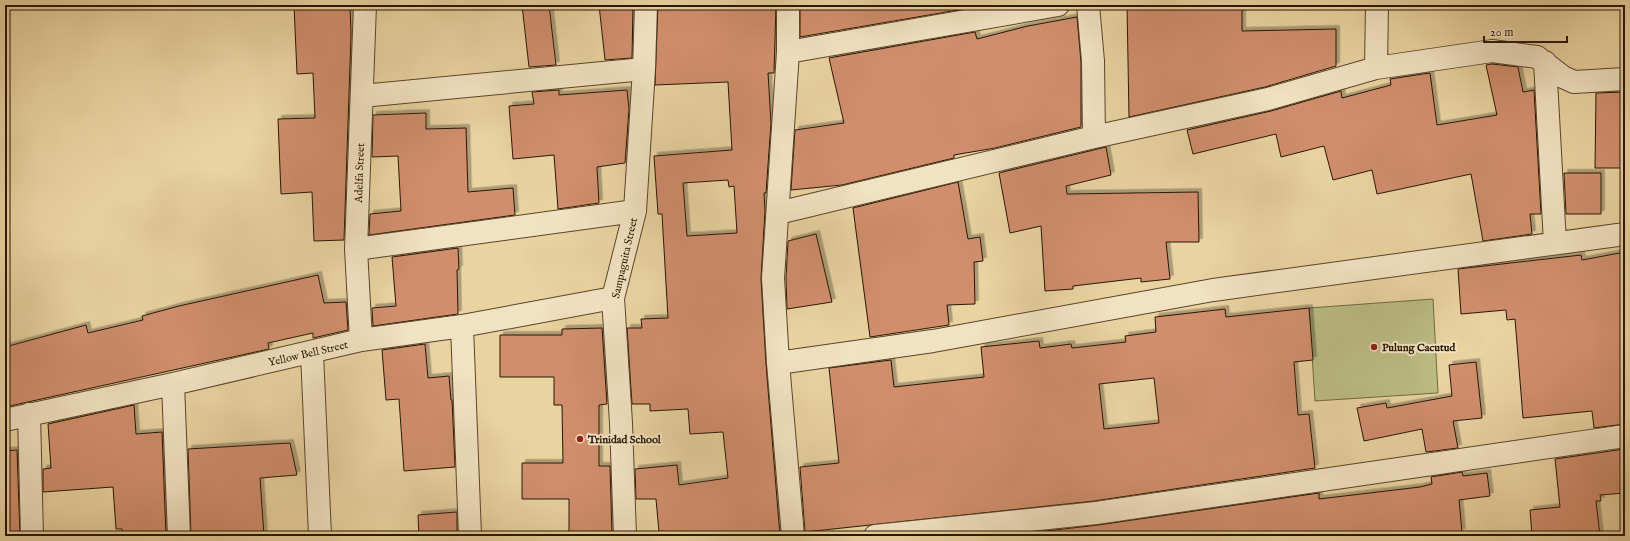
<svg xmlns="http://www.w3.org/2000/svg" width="1630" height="541" font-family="'IM FELL English',serif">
  <defs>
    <filter id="shadow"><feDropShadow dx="3.5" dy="-3.5" stdDeviation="0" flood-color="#0004"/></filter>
  </defs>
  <rect width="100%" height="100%" fill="#e9d3a1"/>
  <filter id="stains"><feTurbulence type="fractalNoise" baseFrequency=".005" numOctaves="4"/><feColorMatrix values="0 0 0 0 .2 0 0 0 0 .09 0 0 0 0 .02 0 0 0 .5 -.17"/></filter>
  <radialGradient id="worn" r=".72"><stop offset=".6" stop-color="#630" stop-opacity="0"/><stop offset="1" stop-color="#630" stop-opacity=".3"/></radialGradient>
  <path fill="#babb82" stroke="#726842" d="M 1433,299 L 1438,393 L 1315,401 L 1309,308 Z"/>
  <path fill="#d08e6d" stroke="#291601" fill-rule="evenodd" filter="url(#shadow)" d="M 294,5 L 350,5 L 351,35 L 344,240 L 314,241 L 312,192 L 281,194 L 278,119 L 315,118 L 313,73 L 297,74 Z
    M 522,5 L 549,5 L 556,65 L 529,67 Z
    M 599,5 L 633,5 L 632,58 L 605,60 Z
    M 658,5 L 776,5 L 774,73 L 768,73 L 771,123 L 766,193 L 764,193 L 765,211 L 761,279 L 766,364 L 780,536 L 664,536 L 663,531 L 659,532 L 656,499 L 636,499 L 635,469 L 677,465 L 679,485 L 728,478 L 723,432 L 690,434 L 688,409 L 650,411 L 650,404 L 632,404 L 627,328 L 642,328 L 641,319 L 668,318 L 662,214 L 658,214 L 654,156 L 732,150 L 728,82 L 655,85 ZM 728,180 L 729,187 L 734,186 L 737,233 L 687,236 L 683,183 Z
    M 800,5 L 969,5 L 970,8 L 800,37 Z
    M 1127,5 L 1242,5 L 1242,31 L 1336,29 L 1336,66 L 1265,87 L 1129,117 Z
    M 1077,17 L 1081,62 L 1081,127 L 995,148 L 954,155 L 954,158 L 842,185 L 791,190 L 795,130 L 844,123 L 829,58 L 975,32 L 977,39 L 1028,26 Z
    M 1492,64 L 1518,67 L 1523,92 L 1534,90 L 1541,214 L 1530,214 L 1532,234 L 1483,241 L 1471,174 L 1377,194 L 1372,170 L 1333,180 L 1324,146 L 1281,157 L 1276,134 L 1193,154 L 1187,130 L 1271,111 L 1341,91 L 1342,98 L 1391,85 L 1390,79 L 1430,73 L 1437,125 L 1497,115 L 1486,65 Z
    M 559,90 L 559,95 L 627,90 L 629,109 L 625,163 L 597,167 L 599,203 L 558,209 L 554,155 L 513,159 L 509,106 L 534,104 L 532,92 Z
    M 1625,92 L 1625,168 L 1595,168 L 1596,93 Z
    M 426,113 L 426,129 L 466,128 L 468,192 L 513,188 L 515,215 L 369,235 L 370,214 L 401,211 L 398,156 L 372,157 L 373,115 Z
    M 1106,147 L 1111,175 L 1066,186 L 1067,194 L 1198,192 L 1199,242 L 1166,242 L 1170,279 L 1141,282 L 1141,278 L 1073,286 L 1073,289 L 1045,291 L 1041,226 L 1010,233 L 999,173 Z
    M 1564,173 L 1601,173 L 1601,214 L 1566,214 Z
    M 958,182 L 968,239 L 980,237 L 983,261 L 974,262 L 975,304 L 947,305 L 949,325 L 870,337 L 853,208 Z
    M 816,234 L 832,302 L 787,309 L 786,278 L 788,241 Z
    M 458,248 L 459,269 L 457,270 L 458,314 L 373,326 L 372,308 L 396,306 L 392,257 Z
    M 1625,252 L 1625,330 L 1621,331 L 1625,371 L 1625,424 L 1594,428 L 1592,411 L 1523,418 L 1515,319 L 1507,320 L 1506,310 L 1461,314 L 1458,269 L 1581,255 L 1582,260 Z
    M 318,275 L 324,303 L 346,302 L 348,330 L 313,338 L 313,333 L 268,343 L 269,349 L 5,407 L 5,347 L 86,325 L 88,333 L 143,320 L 142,316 L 179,306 Z
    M 1309,308 L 1313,360 L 1294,362 L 1298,415 L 1309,414 L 1315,468 L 1094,501 L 805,532 L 800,467 L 839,463 L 829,368 L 891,360 L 894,387 L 984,377 L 981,347 L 1039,341 L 1040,348 L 1071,344 L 1072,348 L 1126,342 L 1125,336 L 1156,332 L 1155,317 L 1225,309 L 1226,317 ZM 1154,378 L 1159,423 L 1104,429 L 1099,384 Z
    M 602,328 L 607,404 L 599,405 L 599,466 L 610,466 L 612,536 L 569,536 L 569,499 L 522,499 L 522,463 L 563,463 L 562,405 L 554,405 L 554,377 L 500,377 L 500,335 L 562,335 L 562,329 Z
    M 425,344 L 428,378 L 449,376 L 451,400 L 452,400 L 455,467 L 404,471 L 399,399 L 386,400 L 382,350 Z
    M 1476,362 L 1482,418 L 1453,421 L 1458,448 L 1426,452 L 1422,429 L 1364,441 L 1357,408 L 1386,403 L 1387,408 L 1452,396 L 1449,365 Z
    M 134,405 L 136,434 L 162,432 L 166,536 L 122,536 L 122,529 L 116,529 L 113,487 L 43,492 L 43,469 L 51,468 L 48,424 Z
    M 290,443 L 297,475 L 260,478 L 264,536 L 191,536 L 188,449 Z
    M 1625,449 L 1625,493 L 1600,495 L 1601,501 L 1596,501 L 1600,536 L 1532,536 L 1530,510 L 1560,507 L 1555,459 Z
    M 17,450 L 20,536 L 5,536 L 5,451 Z
    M 1462,472 L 1463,476 L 1487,473 L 1490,496 L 1459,500 L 1462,532 L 1430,536 L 1029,536 L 1029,533 L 1098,525 L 1319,493 L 1319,499 L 1420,487 L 1432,484 L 1431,477 Z
    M 457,512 L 457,536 L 419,536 L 418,515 Z"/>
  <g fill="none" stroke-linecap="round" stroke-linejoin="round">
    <defs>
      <path id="street" d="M 788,5 L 788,52 L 773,278 L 778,363 L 793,536
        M 1088,5 L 1093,61 L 1094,137
        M 788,52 L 1058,5
        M 1545,62 L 1555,243
        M 1376,68 L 1377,5
        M 362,96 L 644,69
        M 778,213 L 1094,137 L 1268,99 L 1376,68 L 1492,51 L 1537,57 L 1563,77 L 1574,82 L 1625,79
        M 356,249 L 635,211
        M 462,326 L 470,536
        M 361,340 L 356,249 L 365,5
        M 312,353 L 320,536
        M 778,363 L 933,341 L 1213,290 L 1625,234
        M 173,384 L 179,536
        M 29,414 L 32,536
        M 5,420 L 173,384 L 361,340 L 462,326 L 613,298
        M 625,536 L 621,423 L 613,298 L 635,211 L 644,69 L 646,5
        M 875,536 L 1096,513 L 1625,436"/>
    </defs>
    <use href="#street" stroke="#594529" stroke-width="24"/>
    <use href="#street" stroke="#f1e2c2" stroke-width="22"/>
  </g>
  <g fill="#8f2418" stroke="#f1e2c2" stroke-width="1.5">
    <circle cx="1374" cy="347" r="4"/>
    <circle cx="580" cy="439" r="4"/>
  </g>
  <g text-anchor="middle" stroke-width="4" stroke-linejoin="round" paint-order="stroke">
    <g font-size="11" fill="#291601" stroke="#f1e2c2">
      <text transform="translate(359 173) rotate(-88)" y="4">Adelfa Street</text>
      <text transform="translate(624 258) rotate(-77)" y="4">Sampaguita Street</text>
      <text transform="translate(308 353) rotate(-13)" y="4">Yellow Bell Street</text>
    </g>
    <g font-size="11" font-weight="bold" fill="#291601" stroke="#f1e2c2" text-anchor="start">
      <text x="1382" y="351">Pulung Cacutud</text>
      <text x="588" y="443">Trinidad School</text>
    </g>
  </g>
  <rect width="1630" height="541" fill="none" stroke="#e9d3a1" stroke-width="20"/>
  <rect x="6" y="6" width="1618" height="529" fill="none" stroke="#291601" stroke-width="2"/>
  <rect x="10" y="10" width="1610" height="521" fill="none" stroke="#291601"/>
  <path d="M1484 36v6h83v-6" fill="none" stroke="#291601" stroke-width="2"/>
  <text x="1490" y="36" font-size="12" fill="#291601" stroke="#f1e2c2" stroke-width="3" paint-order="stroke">20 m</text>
  <rect width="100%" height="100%" filter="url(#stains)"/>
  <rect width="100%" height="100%" fill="url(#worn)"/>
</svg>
